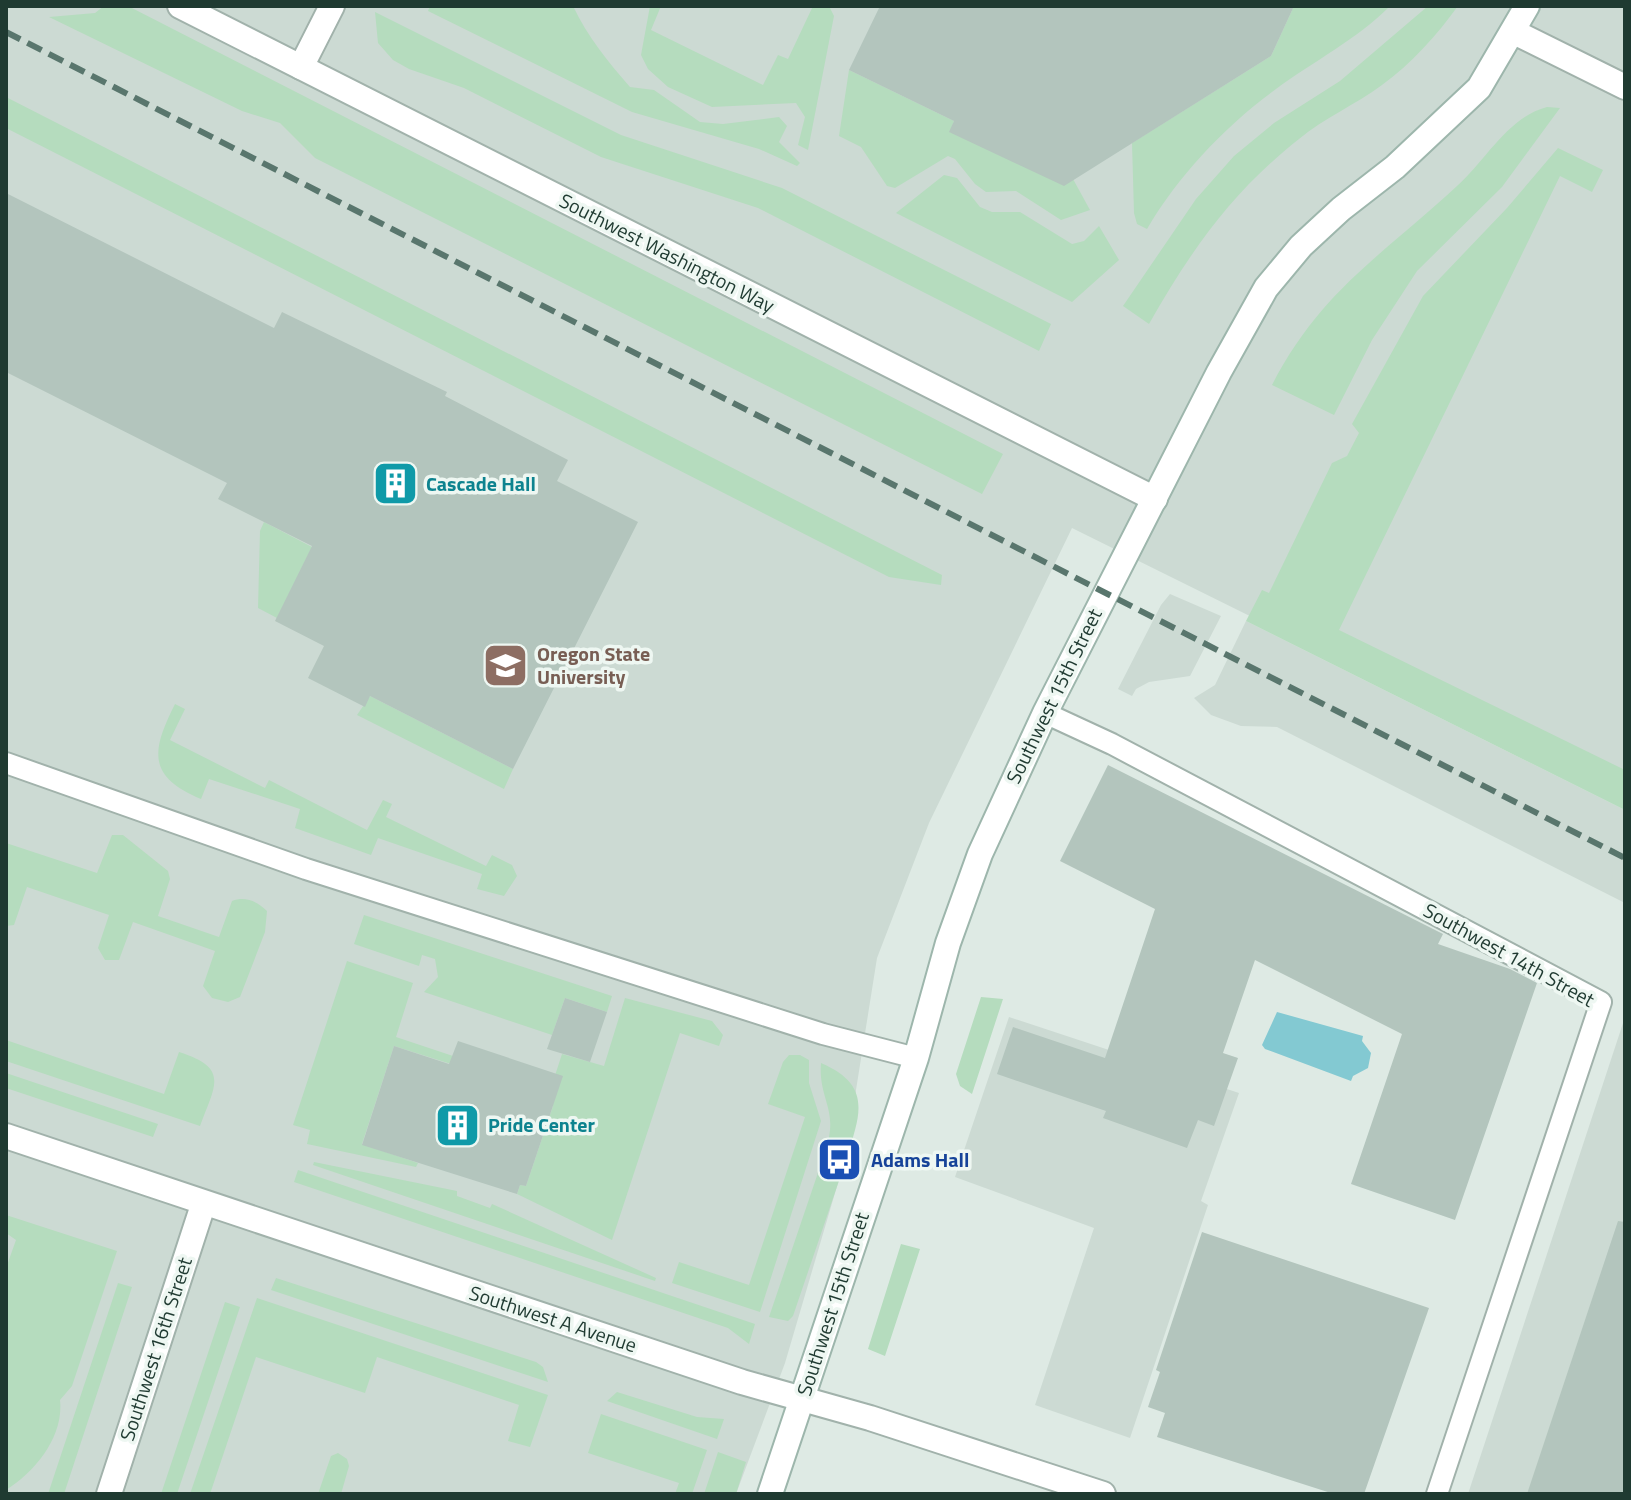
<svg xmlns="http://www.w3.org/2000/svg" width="1631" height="1500" font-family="'Titillium Web',sans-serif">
  <rect width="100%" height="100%" fill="#deeae4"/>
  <path fill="#ccdad3" d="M 6,6 L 1625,6 L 1625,802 L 1072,528 L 929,823 L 877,958 L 856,1090 L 855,1125 L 785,1363 L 736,1494 L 6,1494 Z
    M 1170,594 L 1221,616 L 1190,676 L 1149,682 L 1136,689 L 1132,696 L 1118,689 L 1161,605 Z
    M 1246,621 L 1625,810 L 1625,903 L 1277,727 L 1241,726 L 1211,715 L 1194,698 L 1215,685 Z
    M 1009,1017 L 1239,1093 L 1201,1201 L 1208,1205 L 1130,1438 L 1035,1405 L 1094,1228 L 955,1177 Z
    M 1625,1017 L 1625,1494 L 1468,1494 Z"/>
  <path fill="#b5dcbe" d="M 104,6 L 128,6 L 1003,454 L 982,494 L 315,158 L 280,123 L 242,111 L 49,17 L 95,13 Z
    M 430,6 L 573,6 C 587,36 609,63 630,87 L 654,90 L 700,122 L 723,124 L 779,117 L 787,126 L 779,142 L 800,163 L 797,166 L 759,149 L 632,112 L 428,11 Z
    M 650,6 L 661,6 L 651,30 L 763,85 L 778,55 L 788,59 L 813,6 L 829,6 L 834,16 L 808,150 L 798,145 L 805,117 L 796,103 L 712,107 L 668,87 L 648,69 L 641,55 Z
    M 1294,6 L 1390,6 C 1356,40 1314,61 1276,89 C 1225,126 1178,176 1147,229 L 1137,224 L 1134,213 L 1132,143 L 1271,56 Z
    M 1428,6 L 1458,6 C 1437,35 1411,64 1382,85 C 1355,105 1324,118 1299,139 C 1232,192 1191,250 1149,324 L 1123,306 L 1196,199 L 1234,156 L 1274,123 L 1340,81 Z
    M 375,12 L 621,135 L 782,188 L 1051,324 L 1039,351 L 758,208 L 601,157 L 464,88 L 409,69 L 393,60 L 378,43 Z
    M 849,70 L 954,121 L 950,132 L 1073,179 L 1090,210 L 1061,220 L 1016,191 L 986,192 L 975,184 L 955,159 L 948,156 L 895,188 L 887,186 L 861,147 L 839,136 Z
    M 6,97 L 942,575 L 941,585 L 889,577 L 6,128 Z
    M 1547,107 L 1560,108 L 1502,187 L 1417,271 L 1372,340 L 1334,415 L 1272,385 C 1321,290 1383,255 1457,186 C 1486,160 1508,117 1547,107 Z
    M 1558,148 L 1603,170 L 1592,192 L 1560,176 L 1339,630 L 1625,770 L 1625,810 L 1246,621 L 1262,590 L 1269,593 L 1332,463 L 1347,456 L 1359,433 L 1352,424 L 1423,296 L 1507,208 Z
    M 944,175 L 957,178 L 980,207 L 992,212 L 1020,212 L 1072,244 L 1084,241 L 1099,226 L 1119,260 L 1072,302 L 896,213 Z
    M 264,522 L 312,547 L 277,618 L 258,608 L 260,531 Z
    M 370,696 L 513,769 L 504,789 L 357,715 Z
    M 175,704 L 185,709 L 170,740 L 265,788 L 269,780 L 367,830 L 383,800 L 392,804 L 386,817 L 486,866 L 492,855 L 512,865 L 517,876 L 504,896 L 477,889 L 482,874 L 378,838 L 371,855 L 295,828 L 300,809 L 209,779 L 201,799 C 146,776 152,750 175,704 Z
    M 112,835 L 123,835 L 168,871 L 170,879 L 158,916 L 219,937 L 232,901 C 245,896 257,901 267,911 L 265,932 L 240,997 L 228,1002 L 212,998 L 203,986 L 215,951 L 133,922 L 119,960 L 105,960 L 98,948 L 109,915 L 27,887 L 14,925 L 6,926 L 6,843 L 97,873 Z
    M 364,915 L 612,996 L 607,1012 L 565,998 L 552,1035 L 424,992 L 438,977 L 435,959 L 422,955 L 419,966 L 354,944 Z
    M 347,961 L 413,983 L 396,1037 L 453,1056 L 451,1064 L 394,1046 L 362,1144 L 418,1163 L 416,1167 L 307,1144 L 310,1130 L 293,1125 Z
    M 981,997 L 1003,999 L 972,1094 L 960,1086 L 956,1074 Z
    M 625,998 L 712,1021 L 723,1035 L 719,1046 L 680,1033 L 612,1240 L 517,1194 L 520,1185 L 526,1186 L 553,1106 L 546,1103 L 562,1054 L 604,1066 Z
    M 6,1040 L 164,1094 L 179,1052 C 230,1068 215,1085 200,1126 L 6,1061 Z
    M 800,1055 L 809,1060 L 809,1083 L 821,1121 L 760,1312 L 672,1283 L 679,1262 L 749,1285 L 805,1117 L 768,1104 L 783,1062 L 789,1055 Z
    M 821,1063 C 870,1084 862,1112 847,1155 L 826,1148 C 839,1110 818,1099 821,1063 Z
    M 6,1073 L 158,1124 L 153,1137 L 6,1088 Z
    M 823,1158 L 844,1166 L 793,1316 L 788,1321 L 769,1317 Z
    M 314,1162 L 457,1191 L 457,1196 L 490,1208 L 492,1204 L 656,1278 L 655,1281 L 313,1165 Z
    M 298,1170 L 755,1324 L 749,1344 L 728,1328 L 294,1182 Z
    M 6,1215 L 117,1251 L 72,1386 L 60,1400 C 64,1436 36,1471 6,1490 L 6,1268 L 16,1240 L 6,1233 Z
    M 901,1244 L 920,1249 L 885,1356 L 868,1349 Z
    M 276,1278 L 536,1362 L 543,1367 L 548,1382 L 271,1290 Z
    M 118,1283 L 132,1287 L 64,1494 L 48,1494 Z
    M 257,1298 L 548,1395 L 530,1447 L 508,1441 L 519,1405 L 377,1357 L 365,1393 L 256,1357 L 210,1494 L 190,1494 Z
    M 225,1302 L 240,1307 L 177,1494 L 161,1494 Z
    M 617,1392 L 697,1417 L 724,1419 L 717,1439 L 607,1401 Z
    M 601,1414 L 707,1450 L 692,1494 L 675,1494 L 679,1483 L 588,1453 Z
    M 718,1452 L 746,1462 L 736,1494 L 704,1494 Z
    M 338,1453 L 347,1459 L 349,1466 L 341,1494 L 318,1494 L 331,1456 Z"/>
  <path fill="#83c9d2" d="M 1277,1012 L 1363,1036 L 1362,1041 L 1371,1053 L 1368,1068 L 1353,1076 L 1351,1081 L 1265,1049 L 1262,1045 Z"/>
  <path fill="#b3c5bd" d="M 880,6 L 1294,6 L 1271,56 L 1064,186 L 949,132 L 954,121 L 849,70 Z
    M 6,193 L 274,328 L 282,312 L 447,392 L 445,396 L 568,460 L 557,481 L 638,522 L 513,769 L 370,696 L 365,707 L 308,678 L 324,646 L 275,621 L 312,546 L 218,499 L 227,483 L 6,372 Z
    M 1108,765 L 1443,934 L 1438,944 L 1510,969 L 1537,983 L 1455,1220 L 1351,1184 L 1402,1034 L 1255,960 L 1223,1053 L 1238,1058 L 1214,1126 L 1198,1120 L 1187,1148 L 1103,1118 L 1106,1111 L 997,1074 L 1013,1027 L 1105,1058 L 1155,909 L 1060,861 Z
    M 565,998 L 607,1012 L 590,1062 L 547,1049 Z
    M 458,1041 L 563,1076 L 526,1186 L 520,1185 L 517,1194 L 362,1145 L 394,1046 L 449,1064 Z
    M 1618,1221 L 1625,1222 L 1625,1494 L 1527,1494 Z
    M 1202,1232 L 1429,1308 L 1364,1494 L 1334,1494 L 1157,1437 L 1165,1413 L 1148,1407 L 1160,1372 L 1156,1370 Z"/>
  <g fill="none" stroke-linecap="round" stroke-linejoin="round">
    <defs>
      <path id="service" d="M 1045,713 L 1112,744 L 1601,1002 L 1437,1494
        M 6,763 L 306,869 L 823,1034 L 916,1058"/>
      <path id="minor" d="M 1514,32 L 1625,87
        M 301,67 L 332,6
        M 6,1136 L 742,1382 L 870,1418 L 1103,1494
        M 109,1494 L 203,1205"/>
      <path id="tertiary" d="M 180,6 L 1155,499"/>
      <path id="secondary" d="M 770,1494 L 916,1058 L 948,943 L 980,854 L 1045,713 L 1219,372 L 1266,288 L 1301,246 L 1341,209 L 1395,167 L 1479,88 L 1527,6"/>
    </defs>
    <use href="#service" stroke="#a1b2ab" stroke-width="24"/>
    <use href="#minor" stroke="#a1b2ab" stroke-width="28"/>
    <use href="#tertiary" stroke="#a1b2ab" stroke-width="28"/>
    <use href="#secondary" stroke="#9db6ac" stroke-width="28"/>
    <use href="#service" stroke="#fff" stroke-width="20"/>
    <use href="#minor" stroke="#fff" stroke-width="24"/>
    <use href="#tertiary" stroke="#fff" stroke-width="24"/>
    <use href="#secondary" stroke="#fff" stroke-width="24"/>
    <path stroke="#59766d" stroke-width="6" stroke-dasharray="16 8" stroke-linecap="butt" d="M 6,32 L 1625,858"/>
  </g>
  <defs>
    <symbol id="building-square" viewBox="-11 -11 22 22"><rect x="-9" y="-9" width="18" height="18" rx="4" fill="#0f9aa8" stroke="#eef7f2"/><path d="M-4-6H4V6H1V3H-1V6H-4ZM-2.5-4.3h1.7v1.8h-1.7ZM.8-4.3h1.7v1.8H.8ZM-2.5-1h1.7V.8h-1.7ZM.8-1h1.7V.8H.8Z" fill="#fff"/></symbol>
    <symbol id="university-square" viewBox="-11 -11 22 22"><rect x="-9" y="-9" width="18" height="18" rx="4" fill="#8d6e63" stroke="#eef7f2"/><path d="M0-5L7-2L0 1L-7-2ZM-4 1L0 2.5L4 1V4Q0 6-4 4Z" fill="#fff"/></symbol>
    <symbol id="bus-square" viewBox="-11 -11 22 22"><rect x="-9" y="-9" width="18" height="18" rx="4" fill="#1a4fb4" stroke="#eef7f2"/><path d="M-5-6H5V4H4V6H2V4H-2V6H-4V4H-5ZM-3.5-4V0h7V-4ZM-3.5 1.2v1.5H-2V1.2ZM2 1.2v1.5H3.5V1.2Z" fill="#fff"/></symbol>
  </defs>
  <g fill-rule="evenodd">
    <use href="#building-square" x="370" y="458" width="51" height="51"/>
    <use href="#university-square" x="480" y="640" width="51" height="51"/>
    <use href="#building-square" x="432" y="1100" width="51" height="51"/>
    <use href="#bus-square" x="814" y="1134" width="51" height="51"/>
  </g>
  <g text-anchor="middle" stroke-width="7" stroke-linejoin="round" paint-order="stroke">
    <g font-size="20" fill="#1f3a31" stroke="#eef7f2">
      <text transform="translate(667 253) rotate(27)" y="7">Southwest Washington Way</text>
      <text transform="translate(1054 696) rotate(-64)" y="7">Southwest 15th Street</text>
      <text transform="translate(1509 955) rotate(29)" y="7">Southwest 14th Street</text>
      <text transform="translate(833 1304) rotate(-72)" y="7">Southwest 15th Street</text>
      <text transform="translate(553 1319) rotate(18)" y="7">Southwest A Avenue</text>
      <text transform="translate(156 1349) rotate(-72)" y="7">Southwest 16th Street</text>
    </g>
    <g font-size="20" font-weight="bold" fill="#0d838f" stroke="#eef7f2" text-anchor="start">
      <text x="426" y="491">Cascade Hall</text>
      <text x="488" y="1132">Pride Center</text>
    </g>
    <g font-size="20" font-weight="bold" fill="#785e54" stroke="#eef7f2" text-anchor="start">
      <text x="537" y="661">Oregon State<tspan x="537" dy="23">University</tspan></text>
    </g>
    <g font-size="20" font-weight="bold" fill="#164399" stroke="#eef7f2" text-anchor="start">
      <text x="871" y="1167">Adams Hall</text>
    </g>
  </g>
  <rect width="1631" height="1500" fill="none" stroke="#1f3a31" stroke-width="16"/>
</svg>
